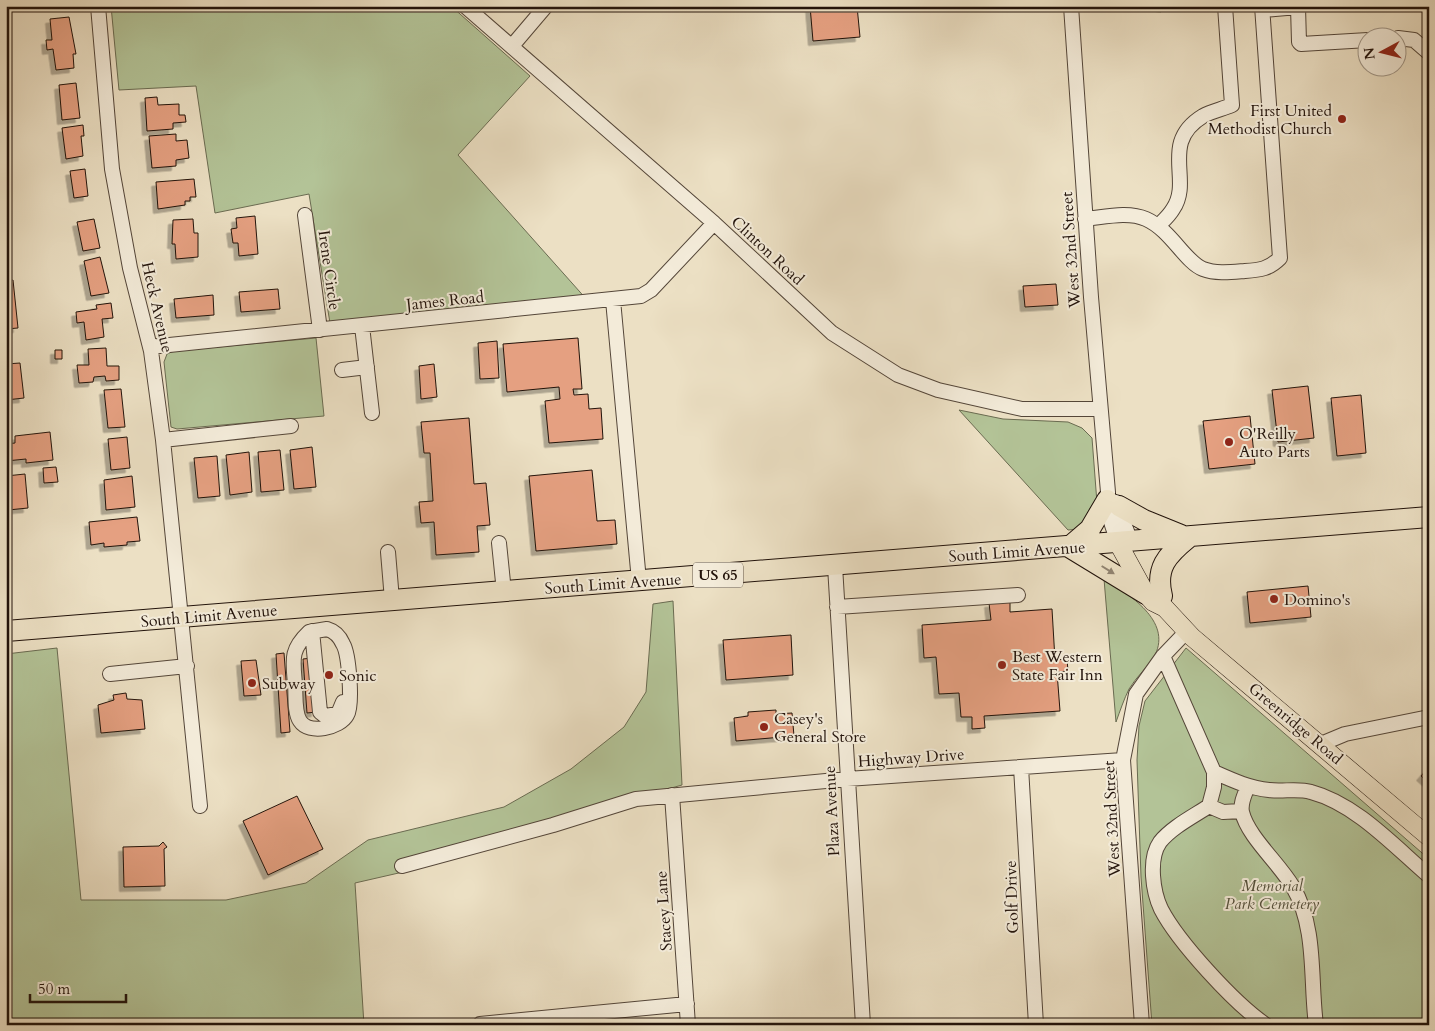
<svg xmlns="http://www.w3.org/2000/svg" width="1435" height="1031" font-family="Cardo,serif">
  <defs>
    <filter id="shadow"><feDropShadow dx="-4.5" dy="4.5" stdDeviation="0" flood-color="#0004"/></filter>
  </defs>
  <rect width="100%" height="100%" fill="#ece0c4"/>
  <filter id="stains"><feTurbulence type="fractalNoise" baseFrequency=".004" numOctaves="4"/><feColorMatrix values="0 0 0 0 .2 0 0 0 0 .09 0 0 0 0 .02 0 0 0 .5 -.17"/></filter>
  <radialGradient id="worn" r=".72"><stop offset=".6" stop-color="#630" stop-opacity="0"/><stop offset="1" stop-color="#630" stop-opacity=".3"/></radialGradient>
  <path fill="#b3c397" stroke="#6a6b51" d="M 111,6 L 451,6 L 530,76 L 458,155 L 588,301 L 330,323 L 309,194 L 215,213 L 196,86 L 119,90 Z
    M 1091,6 L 1163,6 L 1161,12 Z
    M 316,338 L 324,416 L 177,429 L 171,427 L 164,362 L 167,354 L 174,351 Z
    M 959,410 L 1003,419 L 1068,422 L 1082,428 L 1092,438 L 1097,503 L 1081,529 L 1068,530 Z
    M 1104,579 C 1129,594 1172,621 1155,655 C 1148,667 1136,677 1129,689 C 1124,699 1120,711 1116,722 Z
    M 673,601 L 682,785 L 403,863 L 403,872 L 355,883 L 364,1025 L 6,1025 L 6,654 L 57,648 L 81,900 L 226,900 L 306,883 L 368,840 L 504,807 L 571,769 L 624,727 L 646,692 L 653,604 Z
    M 1186,648 L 1429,859 L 1429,1025 L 1152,1025 L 1141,877 L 1137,760 L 1139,726 L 1145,701 Z"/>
  <path fill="#e5a081" stroke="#22130b" filter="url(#shadow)" d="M 810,6 L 857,6 L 860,37 L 813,41 Z
    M 69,17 L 76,54 L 73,54 L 74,68 L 56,70 L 53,49 L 47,50 L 46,40 L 52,40 L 50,19 Z
    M 76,83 L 80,118 L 62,120 L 59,85 Z
    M 157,97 L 158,105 L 179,104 L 179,115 L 185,115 L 186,122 L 173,123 L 173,129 L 147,131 L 145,98 Z
    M 83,125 L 84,136 L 81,136 L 83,156 L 66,159 L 62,128 Z
    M 176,134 L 176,141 L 187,140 L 189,158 L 176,160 L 176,166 L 152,168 L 149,136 Z
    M 85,169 L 88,196 L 74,198 L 70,171 Z
    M 194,179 L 196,197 L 190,197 L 190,201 L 185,201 L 185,205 L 158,209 L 156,182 Z
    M 255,216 L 258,254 L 239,256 L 238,243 L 233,243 L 231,229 L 237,228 L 236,218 Z
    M 94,219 L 100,248 L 83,251 L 77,222 Z
    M 193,219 L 194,233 L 198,233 L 198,257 L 176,259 L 175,244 L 172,244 L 173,220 Z
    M 100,257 L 109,293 L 91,296 L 84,261 Z
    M 13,280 L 18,328 L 6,329 L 6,281 Z
    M 1056,284 L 1058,305 L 1025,307 L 1023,286 Z
    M 278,289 L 280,309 L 241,312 L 239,292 Z
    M 213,295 L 214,315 L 176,318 L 174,299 Z
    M 111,303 L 113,318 L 102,319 L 104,337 L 86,340 L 84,322 L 77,323 L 76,312 L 97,309 L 96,305 Z
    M 578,338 L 582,389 L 573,389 L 574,395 L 588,394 L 589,409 L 601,408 L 603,439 L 549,443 L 545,401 L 560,399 L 559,387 L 507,392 L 503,344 Z
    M 497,341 L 499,378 L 480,379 L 478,343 Z
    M 106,348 L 107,366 L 119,366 L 119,380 L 106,381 L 105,376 L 94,377 L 93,382 L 79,383 L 77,365 L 89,365 L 88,349 Z
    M 55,350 L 62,350 L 62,359 L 55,359 Z
    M 20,363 L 24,398 L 6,400 L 6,364 Z
    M 434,364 L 437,397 L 421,399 L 419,366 Z
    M 1308,386 L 1314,438 L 1278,442 L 1272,390 Z
    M 121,389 L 125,427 L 108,428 L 104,390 Z
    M 1361,395 L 1366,453 L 1337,456 L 1331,398 Z
    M 1250,416 L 1255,464 L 1209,469 L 1203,421 Z
    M 469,418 L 474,484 L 486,483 L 490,525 L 477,526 L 479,552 L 436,555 L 434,522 L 421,523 L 419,502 L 433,501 L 430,453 L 424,453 L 421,422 Z
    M 50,432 L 53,460 L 26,463 L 26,459 L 6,461 L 6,444 L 15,443 L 15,436 Z
    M 127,437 L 130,468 L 111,470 L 108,439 Z
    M 312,447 L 316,487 L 294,489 L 290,450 Z
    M 280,450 L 284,490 L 261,492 L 258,452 Z
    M 249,452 L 252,492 L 230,495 L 226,455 Z
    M 217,456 L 220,496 L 198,498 L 194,458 Z
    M 56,467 L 58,482 L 44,483 L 43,468 Z
    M 592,470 L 597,521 L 615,520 L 617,544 L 536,551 L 529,476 Z
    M 25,474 L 28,508 L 8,510 L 6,476 Z
    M 132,476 L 135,507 L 106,510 L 104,480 Z
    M 137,517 L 140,541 L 127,542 L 127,545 L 104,547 L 104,543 L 91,545 L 89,522 Z
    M 1308,586 L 1311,617 L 1250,623 L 1247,592 Z
    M 1010,602 L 1010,612 L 1052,609 L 1055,660 L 1067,659 L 1068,671 L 1057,672 L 1060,711 L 984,716 L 985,728 L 972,729 L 972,717 L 961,717 L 959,693 L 939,694 L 936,657 L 924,658 L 922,625 L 991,620 L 989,603 Z
    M 791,635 L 793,675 L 726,680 L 723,640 Z
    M 284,653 L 290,732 L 281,733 L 276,654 Z
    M 312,658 L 316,712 L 307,713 L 303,659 Z
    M 256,660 L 261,695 L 244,696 L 241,661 Z
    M 126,693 L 127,699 L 142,700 L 145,729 L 101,733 L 98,705 L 114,700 L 113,695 Z
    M 776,710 L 776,714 L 792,713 L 794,736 L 736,741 L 734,718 L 748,716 L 748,712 Z
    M 1429,767 L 1429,783 L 1421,776 Z
    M 297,796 L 323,849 L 268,875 L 243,821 Z
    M 163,842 L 167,847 L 164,849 L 165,886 L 124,887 L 123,847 L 159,846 Z"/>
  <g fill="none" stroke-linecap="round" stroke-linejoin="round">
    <defs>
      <path id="minor" d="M 98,6 L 112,169 L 130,268 L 151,351 L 163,440 L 200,806
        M 465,6 L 714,223 L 832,333 L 898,375 L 938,390 L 1022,409 L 1100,409
        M 1071,6 L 1091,297 L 1108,492 L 1106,507 L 1118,543
        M 1263,10 L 1298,7 L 1299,42 L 1301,44 L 1368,40
        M 1398,38 L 1414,40 L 1429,53
        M 512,46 L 546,6
        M 305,215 L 320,330
        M 1085,219 C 1105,217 1128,211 1146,219 C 1171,230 1185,262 1203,269 C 1216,274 1232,272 1245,271 C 1260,270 1269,269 1280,258 L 1262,6
        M 1158,226 C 1163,221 1169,216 1173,209 C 1193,180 1159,143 1203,116 C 1212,111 1223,109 1232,105 L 1225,6
        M 613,300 L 639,581
        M 362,326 L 372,413
        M 150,347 L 641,296 L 651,290 L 714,223
        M 342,370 L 367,367
        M 163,440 L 291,426
        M 1116,502 L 1131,542
        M 499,543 L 504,592
        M 388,552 L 392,600
        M 835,566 L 863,1025
        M 837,607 L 1018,595
        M 327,629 C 334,631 340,637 343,644 C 349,654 353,705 347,715 C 340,728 309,735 300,721 C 294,712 296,694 295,684 C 293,660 290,650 309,632 Z
        M 312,631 L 320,712 L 325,716 L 338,714 L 343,702
        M 1163,656 L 1214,772 C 1232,780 1249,788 1269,790 C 1282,792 1298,788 1311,792 C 1356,804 1394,846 1429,876
        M 110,674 L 187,666
        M 1321,744 L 1345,734 L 1429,717
        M 1021,767 L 1036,1025
        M 1214,772 L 1214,787 L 1209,806 C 1194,816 1172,827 1160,842 C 1148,859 1153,892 1161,909 C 1178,942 1235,1004 1266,1025
        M 1248,786 C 1245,794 1240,803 1242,812 C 1248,837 1279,863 1293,887 C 1317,928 1310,980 1316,1025
        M 672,795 L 688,1025
        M 1209,806 L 1223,812 L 1241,811
        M 402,866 L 553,825 L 636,799 L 847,779 L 1123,760
        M 480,1024 L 687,1004
        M 1142,1025 L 1123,760 L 1136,694 L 1163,656 L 1187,631"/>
      <path id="major" d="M 1118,543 L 1146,594 L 1153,602 L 1165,608 L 1192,637 L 1429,837"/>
      <path id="highway" d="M 1107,500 L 1090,529 L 1069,547 L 1146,594
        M 1119,506 L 1144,520 L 1181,535
        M 1162,596 C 1155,568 1167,555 1188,538
        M 6,631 L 1429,517"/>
    </defs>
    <use href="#minor" stroke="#544639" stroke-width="16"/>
    <use href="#major" stroke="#22130b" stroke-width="19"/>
    <use href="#highway" stroke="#22130b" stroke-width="22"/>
    <use href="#minor" stroke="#f3ebd9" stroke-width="14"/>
    <use href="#major" stroke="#ece0c4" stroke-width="18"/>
    <use href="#highway" stroke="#ece0c4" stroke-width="20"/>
  </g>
  <defs><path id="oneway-solid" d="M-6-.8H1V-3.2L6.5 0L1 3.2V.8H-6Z" transform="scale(1.25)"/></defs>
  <use fill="#918471" href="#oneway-solid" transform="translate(1108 570) rotate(32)"/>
  <g fill="#8f2418" stroke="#f3ebd9" stroke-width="2">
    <circle cx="1342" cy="119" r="5"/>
    <circle cx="1229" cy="442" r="5"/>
    <circle cx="1274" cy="599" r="5"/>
    <circle cx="1002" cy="665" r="5"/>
    <circle cx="329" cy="675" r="5"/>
    <circle cx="252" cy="683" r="5"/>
    <circle cx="764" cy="727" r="5"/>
  </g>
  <g text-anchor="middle" stroke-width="4" stroke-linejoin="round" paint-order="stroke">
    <rect fill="#f3ebd9" stroke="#615449" stroke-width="1" x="693" y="562.5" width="50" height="25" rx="4"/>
    <g font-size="15" font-weight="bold" fill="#22130b">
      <text x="718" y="580">US 65</text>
    </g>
    <g font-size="16" fill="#22130b" stroke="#f3ebd9" text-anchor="start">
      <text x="1332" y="116" text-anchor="end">First United<tspan x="1332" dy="18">Methodist Church</tspan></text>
      <text x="1239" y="439">O'Reilly<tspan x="1239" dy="18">Auto Parts</tspan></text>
      <text x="1284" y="605">Domino's</text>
      <text x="1012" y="662">Best Western<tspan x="1012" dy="18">State Fair Inn</tspan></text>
      <text x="339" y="681">Sonic</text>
      <text x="262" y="689">Subway</text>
      <text x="774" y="724">Casey's<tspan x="774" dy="18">General Store</tspan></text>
    </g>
    <g font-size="16" fill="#22130b" stroke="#f3ebd9">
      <text transform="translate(768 250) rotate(43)" y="6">Clinton Road</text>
      <text transform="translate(1070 250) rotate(-94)" y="6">West 32nd Street</text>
      <text transform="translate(330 270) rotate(82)" y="6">Irene Circle</text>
      <text transform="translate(445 300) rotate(-6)" y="6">James Road</text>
      <text transform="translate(158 307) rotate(77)" y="6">Heck Avenue</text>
      <text transform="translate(1017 551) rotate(-4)" y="6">South Limit Avenue</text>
      <text transform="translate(613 583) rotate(-4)" y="6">South Limit Avenue</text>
      <text transform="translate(209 615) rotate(-5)" y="6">South Limit Avenue</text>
      <text transform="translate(1296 723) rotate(40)" y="6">Greenridge Road</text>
      <text transform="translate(911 757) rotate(-4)" y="6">Highway Drive</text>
      <text transform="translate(831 811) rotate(-93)" y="6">Plaza Avenue</text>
      <text transform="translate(1111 819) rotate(-93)" y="6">West 32nd Street</text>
      <text transform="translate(1011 897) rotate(-92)" y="6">Golf Drive</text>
      <text transform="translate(663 911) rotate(-94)" y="6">Stacey Lane</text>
    </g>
    <g font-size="16" font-style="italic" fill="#55513c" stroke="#f3ebd9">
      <text x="1272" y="891">Memorial<tspan x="1272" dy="18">Park Cemetery</tspan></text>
    </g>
  </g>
  <rect width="1435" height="1031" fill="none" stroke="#ece0c4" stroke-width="25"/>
  <rect x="8" y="8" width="1420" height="1016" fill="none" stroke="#22130b" stroke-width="2.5"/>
  <rect x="12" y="12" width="1410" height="1006" fill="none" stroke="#22130b"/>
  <g transform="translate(1382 52) rotate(263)"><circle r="24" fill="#f3ebd9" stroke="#9f9587"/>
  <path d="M0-4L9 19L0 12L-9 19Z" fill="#8f2418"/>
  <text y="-8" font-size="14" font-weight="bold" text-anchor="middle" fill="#22130b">N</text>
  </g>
  <path d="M30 994v8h96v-8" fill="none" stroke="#22130b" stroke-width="2.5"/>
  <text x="38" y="994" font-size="15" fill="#22130b" stroke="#f3ebd9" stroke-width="4" paint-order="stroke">50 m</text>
  <rect width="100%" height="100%" filter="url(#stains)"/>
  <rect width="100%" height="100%" fill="url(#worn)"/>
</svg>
